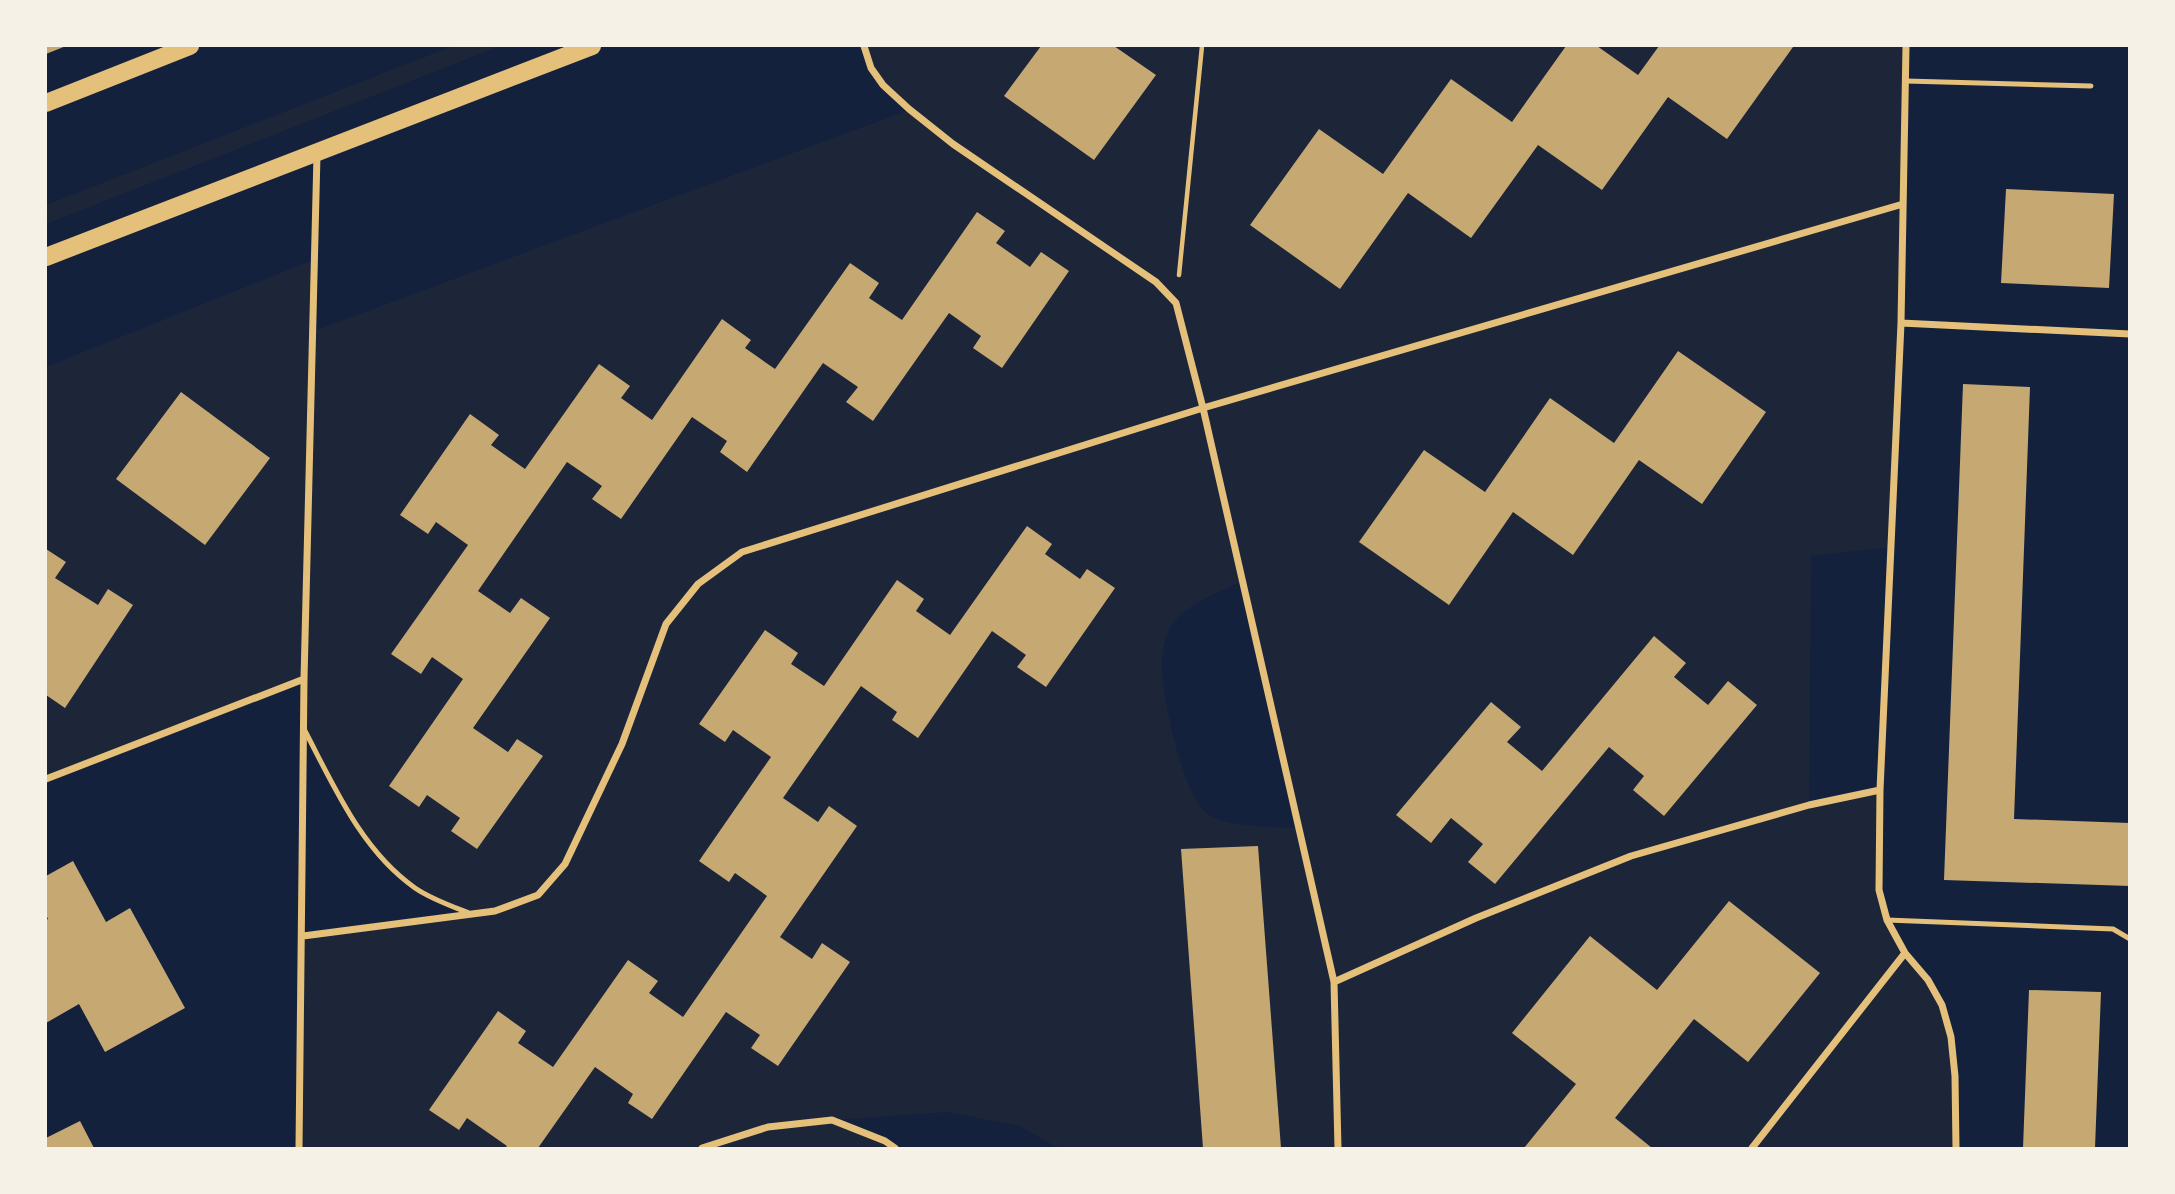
<svg xmlns="http://www.w3.org/2000/svg" width="2175" height="1194" font-family="'Fira Sans',sans-serif">
  <rect width="100%" height="100%" fill="#14213d"/>
  <path fill="#1d2539" fill-rule="evenodd" d="M 453,46 L 500,46 L 46,224 L 46,205 Z
    M 864,46 L 1906,46 L 1891,547 L 1811,556 L 1809,804 L 1880,790 L 1879,890 L 1887,920 L 1942,1005 L 1951,1037 L 1956,1148 L 1058,1148 L 1019,1126 L 948,1112 L 833,1120 L 895,1148 L 299,1148 L 303,936 L 470,914 L 416,889 L 386,864 L 354,823 L 304,729 L 304,680 L 46,779 L 46,367 L 313,260 L 314,331 L 909,110 L 883,85 ZM 1242,581 L 1298,828 C 1272,826 1230,829 1208,814 C 1183,798 1163,699 1162,669 C 1161,659 1164,641 1168,632 C 1178,607 1219,592 1242,581 Z"/>
  <path fill="#c6a872" d="M 46,46 L 66,46 L 46,54 Z
    M 1041,46 L 1114,46 L 1156,75 L 1094,160 L 1004,96 Z
    M 1566,46 L 1597,46 L 1638,75 L 1659,46 L 1793,47 L 1727,139 L 1668,97 L 1602,190 L 1538,145 L 1471,238 L 1408,193 L 1340,289 L 1250,225 L 1319,129 L 1383,174 L 1451,79 L 1512,122 Z
    M 2006,189 L 2114,194 L 2109,288 L 2001,283 Z
    M 977,212 L 1005,231 L 996,243 L 1030,267 L 1041,252 L 1069,271 L 1002,368 L 973,348 L 981,336 L 949,313 L 873,421 L 846,402 L 858,387 L 823,363 L 747,472 L 720,452 L 727,441 L 692,417 L 621,519 L 592,499 L 602,486 L 567,462 L 478,591 L 510,613 L 521,598 L 550,618 L 473,728 L 508,752 L 517,739 L 543,756 L 477,849 L 451,831 L 460,818 L 427,795 L 419,807 L 389,786 L 463,679 L 432,657 L 421,674 L 391,654 L 468,545 L 436,522 L 428,534 L 400,515 L 470,414 L 499,435 L 491,445 L 525,469 L 599,364 L 630,386 L 621,398 L 652,420 L 722,319 L 751,340 L 745,348 L 775,369 L 850,263 L 879,283 L 869,298 L 902,320 Z
    M 1678,351 L 1766,412 L 1702,504 L 1639,460 L 1573,555 L 1513,512 L 1449,605 L 1359,542 L 1424,450 L 1485,492 L 1550,398 L 1614,443 Z
    M 1963,384 L 2030,387 L 2014,819 L 2130,823 L 2130,886 L 1944,880 Z
    M 181,392 L 270,458 L 205,545 L 116,479 Z
    M 1027,526 L 1052,544 L 1045,554 L 1080,579 L 1087,569 L 1115,588 L 1046,687 L 1017,667 L 1026,655 L 992,631 L 918,738 L 892,720 L 897,712 L 861,686 L 783,798 L 818,822 L 829,806 L 857,826 L 780,937 L 812,959 L 822,943 L 850,962 L 778,1066 L 751,1048 L 760,1035 L 726,1012 L 652,1119 L 628,1103 L 633,1094 L 595,1067 L 538,1148 L 505,1148 L 507,1146 L 467,1118 L 459,1130 L 429,1110 L 498,1011 L 526,1031 L 518,1043 L 553,1067 L 628,960 L 658,981 L 649,993 L 683,1017 L 767,896 L 735,873 L 729,882 L 699,861 L 771,757 L 733,730 L 725,742 L 699,724 L 765,630 L 798,653 L 791,664 L 824,686 L 897,580 L 924,599 L 916,611 L 950,635 Z
    M 46,549 L 66,562 L 55,578 L 98,605 L 108,589 L 133,605 L 65,708 L 46,695 Z
    M 1654,636 L 1686,663 L 1674,677 L 1708,705 L 1728,681 L 1757,705 L 1664,816 L 1633,790 L 1644,776 L 1609,747 L 1495,884 L 1468,862 L 1483,844 L 1451,818 L 1431,843 L 1396,815 L 1491,702 L 1521,727 L 1507,742 L 1542,771 Z
    M 1258,846 L 1281,1148 L 1203,1148 L 1181,849 Z
    M 73,861 L 106,922 L 130,908 L 185,1008 L 105,1052 L 79,1004 L 46,1023 L 46,920 L 48,919 L 46,915 L 46,876 Z
    M 1729,901 L 1820,973 L 1748,1062 L 1694,1019 L 1615,1118 L 1652,1148 L 1524,1148 L 1576,1084 L 1512,1033 L 1590,936 L 1657,990 Z
    M 2029,990 L 2101,992 L 2095,1148 L 2023,1148 Z
    M 80,1121 L 94,1148 L 46,1148 L 46,1138 Z"/>
  <g fill="none" stroke-linecap="round" stroke-linejoin="round">
    <path stroke="#e5c07b" stroke-width="4.5" d="M 1179,275 L 1202,46"/>
    <path stroke="#e5c07b" stroke-width="5" d="M 1906,81 L 2091,86
      M 304,729 C 334,786 361,850 415,888 C 431,899 451,906 469,913
      M 1887,920 L 2113,929 L 2130,939"/>
    <path stroke="#e5c07b" stroke-width="7" d="M 864,46 L 871,68 L 883,85 L 909,109 L 953,144 L 1156,282 L 1176,303 L 1203,408 L 1334,982 L 1338,1148
      M 1906,46 L 1901,323 L 1880,790 L 1879,890 L 1887,920 L 1905,953 L 1928,980 L 1942,1005 L 1951,1037 L 1955,1076 L 1956,1148
      M 1901,323 L 2130,334
      M 46,779 L 304,679
      M 303,936 L 495,911 L 538,895 L 565,864 L 622,744 L 666,624 L 698,584 L 742,552 L 1203,408 L 1903,204
      M 1334,982 L 1476,918 L 1631,856 L 1809,805 L 1880,790
      M 299,1148 L 304,679 L 317,155
      M 702,1148 L 768,1127 L 832,1120 L 885,1141 L 895,1148
      M 1752,1148 L 1905,953"/>
    <path stroke="#e5c07b" stroke-width="18" d="M 46,103 L 190,46
      M 46,257 L 592,46"/>
  </g>
  <rect width="2175" height="1194" fill="none" stroke="#f6f1e7" stroke-width="94"/>
</svg>
